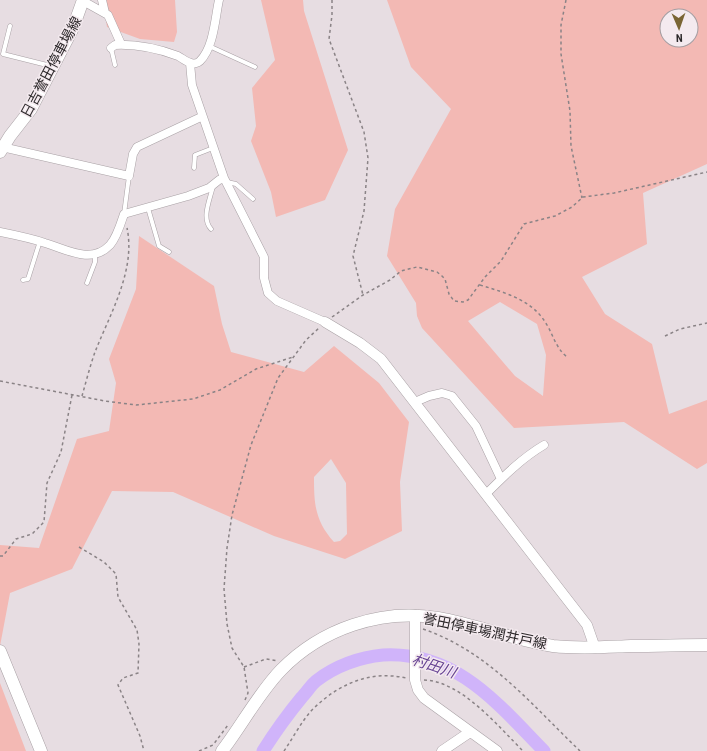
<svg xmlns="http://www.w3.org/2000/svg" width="707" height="751" font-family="'Roboto Condensed','Noto Sans JP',sans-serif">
  <rect width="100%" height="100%" fill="#e7dde2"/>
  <path fill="#f3b9b4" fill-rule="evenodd" d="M 105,0 L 175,0 L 177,32 L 174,42 L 140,39 L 107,27 L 104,8 Z
    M 261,0 L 303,0 L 304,11 L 348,150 L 325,200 L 276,217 L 271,192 L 251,141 L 256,126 L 252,88 L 275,60 Z
    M 387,0 L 707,0 L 707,164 L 643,193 L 647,244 L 582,277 L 605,314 L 652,344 L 669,414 L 707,400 L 707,463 L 697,469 L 624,422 L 514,428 L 422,328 L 417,316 L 416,303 L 387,256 L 395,209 L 451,109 L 411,67 ZM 667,16 L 691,16 L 691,40 L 667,40 ZM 500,302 L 537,324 L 546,355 L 543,396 L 515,376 L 468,321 Z
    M 139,236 L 214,286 L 222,324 L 231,352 L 304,372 L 334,346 L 379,383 L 409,422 L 400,482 L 402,531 L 345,559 L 274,536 L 173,492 L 112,491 L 72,569 L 10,593 L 0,646 L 0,545 L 39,548 L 77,439 L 109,431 L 116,383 L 109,359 L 136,289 ZM 331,459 L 346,483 L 347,534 L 340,541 L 334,542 C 315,521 314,504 314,477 Z
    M 0,683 L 26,751 L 0,751 Z"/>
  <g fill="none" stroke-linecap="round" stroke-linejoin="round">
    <path stroke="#d0b4fa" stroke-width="13" d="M 263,751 C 275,732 288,714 302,697 C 307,692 311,685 316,681 C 335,666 360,657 383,655 C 456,651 498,704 544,751"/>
    <defs>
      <path id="service" d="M 10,26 L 3,54 L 51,66
        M 209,46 L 255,67
        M 111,48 L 115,65
        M 194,168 L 195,155 L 213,148
        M 227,182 L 236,184 L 253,199
        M 148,208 L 159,246 L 169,252
        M 124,214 L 129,176
        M 211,229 C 201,218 210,200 213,186
        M 23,280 L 28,279 L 40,241
        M 87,283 L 95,262 L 95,254"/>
      <path id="minor" d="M 102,0 L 105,13
        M 83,1 L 108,15 L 121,44
        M 111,48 L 115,45 C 135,44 159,49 178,56 C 182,58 186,62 191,63 C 194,64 198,63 200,61 C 214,47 215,18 219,0
        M 190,63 L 192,85 L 224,178 L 264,257 L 264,278 L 268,293 L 277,301 L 325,322
        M 2,147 L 129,176 L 133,154 L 137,147 L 201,117
        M 0,232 C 15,235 30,238 45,243 C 66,249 91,265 110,245 C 117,237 121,223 124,214 L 188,196 L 209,188 L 219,180 L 224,178
        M 415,402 L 429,396 L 442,393 L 452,396 L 476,426 L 501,479
        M 486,494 C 504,476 522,458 544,445"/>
      <path id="tertiary" d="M 325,322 L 360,343 L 381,359 L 587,625 L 595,648
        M 415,615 L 415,680 L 418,690 L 424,698 L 497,751
        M 442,751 L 470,732"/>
      <path id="secondary" d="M 0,152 L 10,136 L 31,109 L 73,28 L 83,0
        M 0,651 L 41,751
        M 222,751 C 242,725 258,694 281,670 C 321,629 381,608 438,618 C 477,625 514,640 553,646 C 579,649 605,647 631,646 C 657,646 682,645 707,645"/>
    </defs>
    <use href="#service" stroke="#a9a1a5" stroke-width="5"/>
    <use href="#minor" stroke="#a9a1a5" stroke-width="9"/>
    <use href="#tertiary" stroke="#a9a1a5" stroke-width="11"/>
    <use href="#secondary" stroke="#a9a1a5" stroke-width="13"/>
    <path stroke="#8a8386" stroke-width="1.5" stroke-dasharray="3 3" stroke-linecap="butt" d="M 332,0 L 332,15 L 329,39 L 364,132 L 368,158 L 364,211 L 353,256 L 363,295
      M 566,0 L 561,25 L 561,54 L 570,111 L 571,146 L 582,198
      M 480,285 C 506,293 533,300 547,325 C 554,337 556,348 567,357
      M 332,317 L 363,295 L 390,280 L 401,271 L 417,267 L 437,272 L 442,276 L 445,279 L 449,294 L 454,301 L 463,302 L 468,300 L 485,277 L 501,261 L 524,224 L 555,216 L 572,207 L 583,197 L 614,193 L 707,172
      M 665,336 L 680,329 L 707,323
      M 0,381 L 105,401 L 136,405 L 193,399 L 220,390 L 256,369 L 293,357
      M 82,396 C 86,382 90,366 95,352 C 110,314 136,270 127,228
      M 79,547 L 104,562 L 116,574 L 118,597 L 137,630 L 139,644 L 138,673 L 123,678 L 118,685 L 140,736 L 144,751
      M 0,556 L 3,556 L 16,539 L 32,534 L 44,522 L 47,483 L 61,452 L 72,395
      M 423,629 C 488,651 532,705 580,751
      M 244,667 L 266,659 L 278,661
      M 424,680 C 461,681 498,726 523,751
      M 245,700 L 248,693 L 244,667 L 232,648 L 227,624 L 224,589 L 227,548 L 232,515 L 251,445 L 278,378 L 306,340 L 319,328
      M 199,751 L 213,745 L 228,725
      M 284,751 C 293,738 301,722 312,710 C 338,684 370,670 406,678"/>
    <use href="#service" stroke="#fff" stroke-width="4"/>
    <use href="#minor" stroke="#fff" stroke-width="8"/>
    <use href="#tertiary" stroke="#fff" stroke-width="10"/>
    <use href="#secondary" stroke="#fff" stroke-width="12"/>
  </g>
  <g text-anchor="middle" stroke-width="3" stroke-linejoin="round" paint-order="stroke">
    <g font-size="14" fill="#2d292b" stroke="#f4eaef">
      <text transform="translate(51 67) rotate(-62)" y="5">日吉誉田停車場線</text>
      <text transform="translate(485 631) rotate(12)" y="5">誉田停車場潤井戸線</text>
    </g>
    <g font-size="15" font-style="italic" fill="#654192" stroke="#f4eaef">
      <text transform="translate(434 666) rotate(19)" y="5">村田川</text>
    </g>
  </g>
  <g transform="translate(679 28) rotate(178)"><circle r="19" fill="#f4eaef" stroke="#a49da1"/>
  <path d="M0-3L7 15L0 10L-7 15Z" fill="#7a6534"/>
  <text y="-6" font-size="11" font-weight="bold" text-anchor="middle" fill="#2d292b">N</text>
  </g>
</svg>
